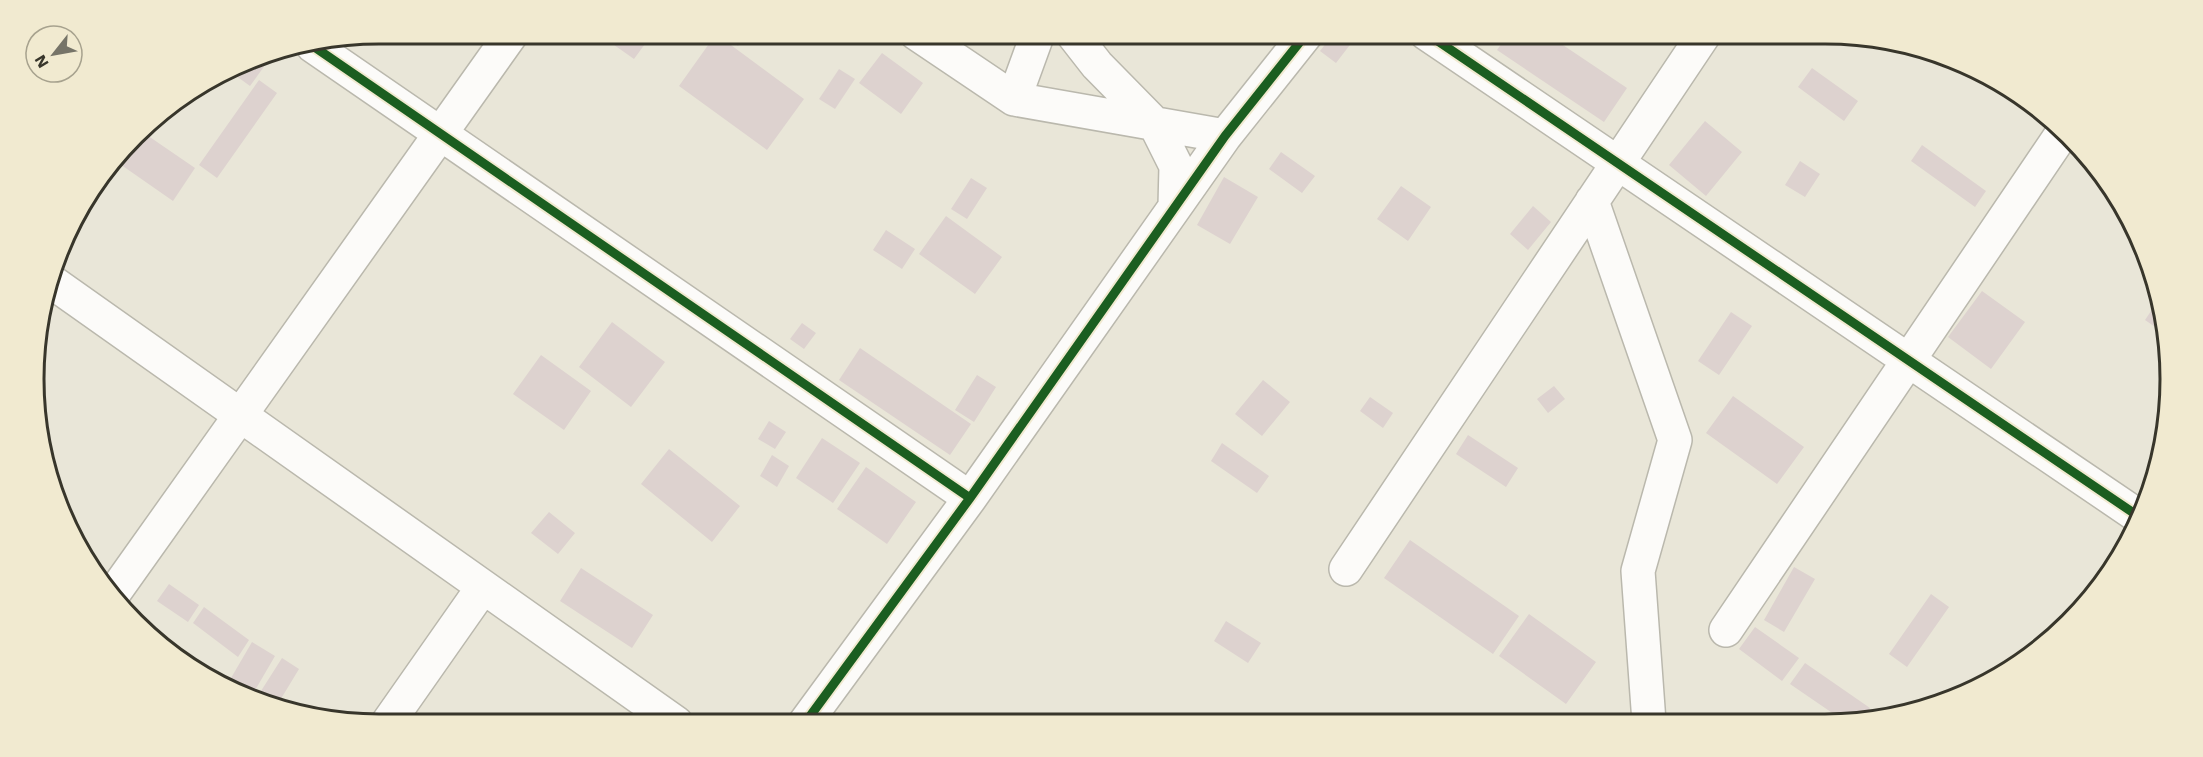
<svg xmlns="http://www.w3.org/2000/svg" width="2203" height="757" font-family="'Work Sans',sans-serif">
  <rect width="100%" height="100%" fill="#e9e6d8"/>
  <path fill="#ddd2cf" d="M 597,33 L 653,33 L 634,59 Z
    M 720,33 L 747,33 L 738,46 Z
    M 1334,33 L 1350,33 L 1356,37 L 1336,63 L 1320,51 Z
    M 1509,33 L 1545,33 L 1627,88 L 1604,122 L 1497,50 Z
    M 716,34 L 804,99 L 767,150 L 679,86 Z
    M 882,53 L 923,83 L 901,114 L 859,83 Z
    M 273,54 L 250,86 L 228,70 L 247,59 Z
    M 1812,68 L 1858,101 L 1844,121 L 1798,87 Z
    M 839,69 L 855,79 L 835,109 L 819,99 Z
    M 259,80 L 277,93 L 217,178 L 199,165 Z
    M 1705,121 L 1742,152 L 1706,196 L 1669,165 Z
    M 141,131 L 195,168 L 173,201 L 117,162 Z
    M 1922,145 L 1986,191 L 1975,207 L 1911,161 Z
    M 1281,152 L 1315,176 L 1302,193 L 1269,169 Z
    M 1800,161 L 1820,174 L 1805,197 L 1785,185 Z
    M 1224,177 L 1258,197 L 1230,244 L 1197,225 Z
    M 971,178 L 987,188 L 967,219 L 951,209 Z
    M 1401,186 L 1431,207 L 1408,241 L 1377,219 Z
    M 1533,206 L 1551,222 L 1528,250 L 1510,234 Z
    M 946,216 L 1002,257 L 975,294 L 919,254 Z
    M 886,230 L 915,249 L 902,269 L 873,250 Z
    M 1982,291 L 2025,322 L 1991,369 L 1948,337 Z
    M 2157,302 L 2167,333 L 2167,335 L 2145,320 Z
    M 1731,312 L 1752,326 L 1719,375 L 1698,361 Z
    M 612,322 L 665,362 L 631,407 L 579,367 Z
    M 802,323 L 816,333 L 804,349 L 790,339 Z
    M 860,348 L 971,424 L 950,455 L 839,380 Z
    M 541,355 L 591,391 L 564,430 L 513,394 Z
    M 977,375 L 996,387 L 974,422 L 955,410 Z
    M 1263,380 L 1290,402 L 1262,436 L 1235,414 Z
    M 1554,386 L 1565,399 L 1548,413 L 1537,399 Z
    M 1733,396 L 1804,447 L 1777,484 L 1706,433 Z
    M 1370,397 L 1393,413 L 1383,428 L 1360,411 Z
    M 769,421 L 786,432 L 775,449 L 758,439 Z
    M 1468,435 L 1518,468 L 1506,487 L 1456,454 Z
    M 822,438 L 860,463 L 833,503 L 796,478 Z
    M 1222,443 L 1269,476 L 1257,493 L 1211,461 Z
    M 669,449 L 740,506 L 712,542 L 641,484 Z
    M 772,455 L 789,466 L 777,487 L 760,476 Z
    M 866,467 L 916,502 L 887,544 L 837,509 Z
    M 549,512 L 575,533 L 558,554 L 531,533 Z
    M 1410,540 L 1519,616 L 1493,654 L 1384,578 Z
    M 1794,567 L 1815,579 L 1784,632 L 1764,620 Z
    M 581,568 L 653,615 L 632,648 L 560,601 Z
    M 169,584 L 199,605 L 188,622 L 157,601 Z
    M 1931,594 L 1949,607 L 1907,667 L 1889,654 Z
    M 204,607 L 249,640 L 238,657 L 193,623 Z
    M 1529,614 L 1596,662 L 1566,704 L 1499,656 Z
    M 1226,621 L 1261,643 L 1248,663 L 1214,641 Z
    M 1755,627 L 1799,658 L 1782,681 L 1739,649 Z
    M 252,642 L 275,656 L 254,692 L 231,678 Z
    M 282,658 L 299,669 L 279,702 L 261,691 Z
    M 1805,663 L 1870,708 L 1862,721 L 1844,721 L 1790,684 Z"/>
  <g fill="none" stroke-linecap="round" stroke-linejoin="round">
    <defs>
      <path id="street" d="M 916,33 L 1014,99 L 1225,136
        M 1072,33 L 1097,65 L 1155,124 L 1176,166 L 1175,206
        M 1426,33 L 2138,516
        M 313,46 L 970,498
        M 1014,99 L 1038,33
        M 1592,201 L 1675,440 L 1638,571 L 1649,722
        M 52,282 L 676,723
        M 1346,569 L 1705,33
        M 114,593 L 512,33
        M 1726,630 L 2061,135
        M 805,723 L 970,498 L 1225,136 L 1307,33
        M 387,724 L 483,587"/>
    </defs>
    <use href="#street" stroke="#bab8ad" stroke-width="36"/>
    <use href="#street" stroke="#fcfbf9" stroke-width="33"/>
    <defs>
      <path id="cycleway" d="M 1426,33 L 2138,516
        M 313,46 L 970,498
        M 805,723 L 970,498 L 1225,136 L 1307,33"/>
    </defs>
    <use href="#cycleway" stroke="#f1ead0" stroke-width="13"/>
    <use href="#cycleway" stroke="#1b5e20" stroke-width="9"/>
  </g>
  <path d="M0 0H2203V757H0ZM379 44H1825A335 335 0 0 1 2160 379V379A335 335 0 0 1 1825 714H379A335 335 0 0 1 44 379V379A335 335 0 0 1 379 44Z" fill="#f1ead0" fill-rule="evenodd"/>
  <path fill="none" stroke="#38362b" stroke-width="3" d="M379 44H1825A335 335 0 0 1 2160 379V379A335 335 0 0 1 1825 714H379A335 335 0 0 1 44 379V379A335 335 0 0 1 379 44Z"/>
  <g transform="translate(54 54) rotate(239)"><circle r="28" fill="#f1ead0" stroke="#a7a28e" stroke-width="1.5"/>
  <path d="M0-4.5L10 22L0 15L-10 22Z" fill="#767468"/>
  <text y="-9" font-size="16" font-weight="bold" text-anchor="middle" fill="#38362b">N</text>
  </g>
</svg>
